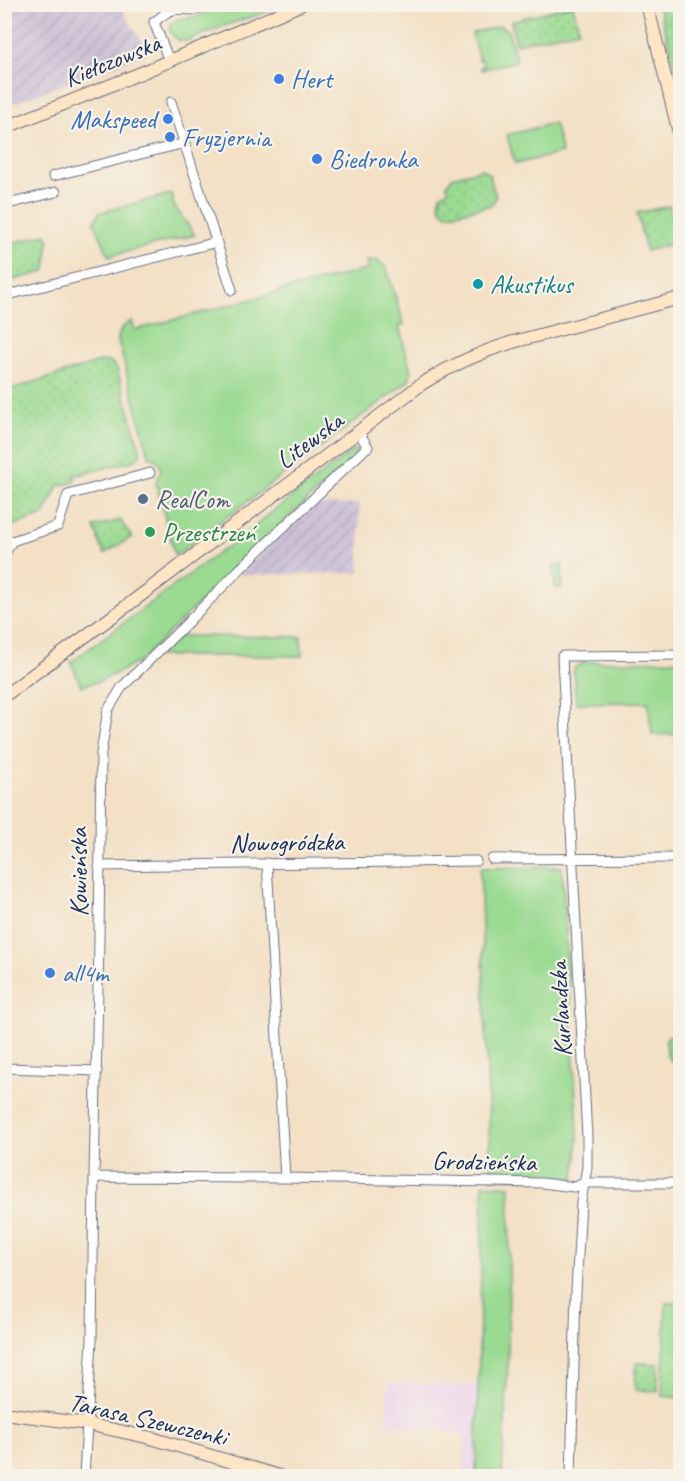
<svg xmlns="http://www.w3.org/2000/svg" width="685" height="1481" font-family="Caveat,sans-serif">
  <defs>
    <pattern id="industrial-furrows" width="10" height="10" patternUnits="userSpaceOnUse" patternTransform="scale(1.5)"><rect width="10" height="10" fill="#cbbfd5"/><path d="M-1 1l2-2M0 10L10 0M9 11l2-2" fill="none" stroke="#aea4b9"/></pattern>
    <pattern id="park-dots" width="8" height="8" patternUnits="userSpaceOnUse" patternTransform="scale(1.5)"><rect width="8" height="8" fill="#9ada91"/><path d="M2 2h.1M6 6h.1" fill="none" stroke="#84bb7f" stroke-width="1.8" stroke-linecap="round"/></pattern>
    <pattern id="garden-furrows" width="10" height="10" patternUnits="userSpaceOnUse" patternTransform="scale(1.5)"><rect width="10" height="10" fill="#9ada91"/><path d="M-1 1l2-2M0 10L10 0M9 11l2-2" fill="none" stroke="#84bb7f"/></pattern>
  </defs>
  <rect width="100%" height="100%" fill="#f7f3e8"/>
  <filter id="ink" filterUnits="userSpaceOnUse"><feTurbulence type="fractalNoise" baseFrequency=".0167" numOctaves="2"/><feDisplacementMap in="SourceGraphic" scale="12" xChannelSelector="R" yChannelSelector="G"/><feConvolveMatrix kernelMatrix="1 2 1 2 8 2 1 2 1" color-interpolation-filters="sRGB"/></filter>
  <filter id="wash" filterUnits="userSpaceOnUse"><feTurbulence type="fractalNoise" baseFrequency=".008" numOctaves="4" result="noise"/><feDisplacementMap in="SourceGraphic" scale="24" xChannelSelector="R" yChannelSelector="G"/><feGaussianBlur stdDeviation="1.35" result="paint"/><feColorMatrix in="noise" values="0 0 0 0 0 0 0 0 0 0 0 0 0 0 0 0 0 1.4 0 .05"/><feComposite in="paint" operator="in"/></filter>
  <g filter="url(#wash)">
    <rect width="100%" height="100%" fill="#f3e0c5"/>
    <path fill="#ecd1ea" d="M 388,1383 L 478,1385 L 476,1476 L 464,1476 L 465,1434 L 430,1427 L 387,1425 Z"/>
    <path fill="url(#industrial-furrows)" d="M 5,4 L 119,5 L 148,51 L 147,53 L 8,105 L 4,96 Z
      M 359,504 L 360,573 L 238,575 L 310,505 Z"/>
    <path fill="#9ada91" stroke="#5a8478" stroke-width="1.5" d="M 218,4 L 279,4 L 279,5 L 266,12 L 227,25 L 187,41 L 178,40 L 170,32 L 170,25 L 178,19 L 192,17 L 203,15 Z
      M 500,26 L 508,30 L 517,61 L 481,70 L 481,67 L 484,66 L 482,60 L 479,60 L 472,33 Z
      M 554,123 L 562,153 L 515,164 L 507,135 Z
      M 171,194 L 173,198 L 173,204 L 195,235 L 109,256 L 94,222 L 99,213 Z
      M 372,260 L 378,261 L 386,267 L 404,324 L 399,326 L 411,372 L 410,378 L 407,382 L 175,556 L 156,483 L 161,469 L 158,461 L 149,456 L 118,340 C 119,330 123,325 132,321 L 135,330 L 279,292 L 280,291 L 369,269 L 367,261 Z
      M 355,449 L 357,450 L 354,458 L 267,537 L 136,665 L 135,664 L 100,681 L 81,686 L 71,662 L 221,551 L 237,541 L 239,544 L 247,538 L 245,535 L 272,512 Z
      M 180,636 L 301,637 L 302,656 L 157,656 Z
      M 680,660 L 680,734 L 652,735 L 648,702 L 576,703 L 574,671 L 575,667 L 582,664 L 582,662 Z
      M 562,867 L 578,1132 L 577,1158 L 574,1179 L 491,1178 L 480,868 Z
      M 483,1184 L 510,1186 L 508,1362 L 502,1476 L 476,1476 Z
      M 666,1303 L 680,1303 L 680,1398 L 662,1396 Z"/>
    <path fill="url(#park-dots)" stroke="#5a8478" stroke-width="1.5" d="M 573,5 L 579,30 L 516,44 L 511,21 Z
      M 482,169 L 489,174 L 496,197 L 492,205 L 456,213 L 446,214 C 439,208 438,204 441,195 L 448,190 L 447,185 L 452,177 Z
      M 669,206 L 678,242 L 646,251 L 637,213 Z
      M 45,234 L 49,238 L 46,270 L 40,273 L 5,282 L 5,245 Z
      M 103,361 L 112,363 L 117,369 L 141,453 L 135,460 L 74,476 L 75,482 L 58,486 L 44,515 L 6,528 L 7,532 L 5,533 L 5,391 Z
      M 120,520 L 132,537 L 104,554 L 94,527 Z
      M 562,564 L 562,588 L 555,588 L 554,565 Z
      M 680,1034 L 680,1061 L 671,1061 L 667,1056 L 666,1039 L 669,1036 Z
      M 636,1363 L 658,1364 L 658,1391 L 635,1390 Z"/>
    <path fill="url(#garden-furrows)" stroke="#5a8478" stroke-width="1.5" d="M 658,5 L 680,5 L 680,88 L 680,86 Z"/>
  </g>
  <g filter="url(#ink)">
    <g fill="none" stroke-linecap="round" stroke-linejoin="round">
      <defs>
        <path id="street" d="M 169,61 L 154,22 C 159,19 164,13 170,11 C 183,5 192,16 207,4
          M 171,102 L 232,290
          M 53,176 L 185,143
          M 4,205 L 56,192
          M 4,296 L 217,242
          M 4,555 L 12,541 L 58,526 L 68,495 L 150,473
          M 492,859 L 680,858
          M 267,863 L 285,1178
          M 99,866 L 476,861
          M 4,1068 L 97,1071
          M 94,1177 L 285,1178 L 542,1183 L 574,1187 L 585,1183 L 680,1183
          M 84,1476 L 92,1340 L 94,1177 L 99,941 L 101,753 L 108,710 L 122,687 L 186,624 L 241,568 L 366,448 L 368,447 L 358,431
          M 571,1476 L 576,1292 L 581,1202 L 587,1167 L 587,1137 L 562,656 L 680,655"/>
        <path id="secondary" d="M 647,4 L 680,137
          M 4,128 L 141,73 L 302,4
          M 4,696 L 128,605 L 423,383 C 452,365 480,352 513,342 L 680,298
          M 4,1413 L 87,1424 L 151,1438 L 279,1476"/>
      </defs>
      <use href="#street" stroke="#676d82" stroke-width="11"/>
      <use href="#secondary" stroke="#676d82" stroke-width="14"/>
      <use href="#street" stroke="#fff" stroke-width="9"/>
      <use href="#secondary" stroke="#fee5c5" stroke-width="12"/>
    </g>
  </g>
  <g fill="#3f7fe0" stroke="#f7f3e8" stroke-width="2">
    <circle cx="279" cy="79" r="6"/>
    <circle cx="168" cy="119" r="6"/>
    <circle cx="170" cy="137" r="6"/>
    <circle cx="317" cy="159" r="6"/>
    <circle cx="50" cy="973" r="6"/>
  </g>
  <circle fill="#0f9aa8" stroke="#f7f3e8" stroke-width="2" cx="478" cy="284" r="6"/>
  <circle fill="#5c6f8a" stroke="#f7f3e8" stroke-width="2" cx="143" cy="499" r="6"/>
  <circle fill="#2e9e5b" stroke="#f7f3e8" stroke-width="2" cx="150" cy="532" r="6"/>
  <g text-anchor="middle" stroke-width="4.5" stroke-linejoin="round" paint-order="stroke">
    <g font-size="26" fill="#1b2f5e" stroke="#f7f3e8">
      <text transform="translate(112 60) rotate(-22)" y="9">Kiełczowska</text>
      <text transform="translate(309 440) rotate(-37)" y="9">Litewska</text>
      <text transform="translate(287 842) rotate(-1)" y="9">Nowogródzka</text>
      <text transform="translate(78 872) rotate(-90)" y="9">Kowieńska</text>
      <text transform="translate(560 1009) rotate(-93)" y="9">Kurlandzka</text>
      <text transform="translate(484 1161) rotate(1)" y="9">Grodzieńska</text>
      <text transform="translate(148 1419) rotate(13)" y="9">Tarasa Szewczenki</text>
    </g>
    <g font-size="26" fill="#366cbe" stroke="#f7f3e8" text-anchor="start">
      <text x="291" y="88">Hert</text>
      <text x="156" y="128" text-anchor="end">Makspeed</text>
      <text x="182" y="146">Fryzjernia</text>
      <text x="329" y="168">Biedronka</text>
      <text x="62" y="982">all4m</text>
    </g>
    <g font-size="26" fill="#0d838f" stroke="#f7f3e8" text-anchor="start">
      <text x="490" y="293">Akustikus</text>
    </g>
    <g font-size="26" fill="#4e5e75" stroke="#f7f3e8" text-anchor="start">
      <text x="155" y="508">RealCom</text>
    </g>
    <g font-size="26" fill="#27864d" stroke="#f7f3e8" text-anchor="start">
      <text x="162" y="541">Przestrzeń</text>
    </g>
  </g>
  <rect width="685" height="1481" fill="none" stroke="#f7f3e8" stroke-width="24"/>
</svg>
